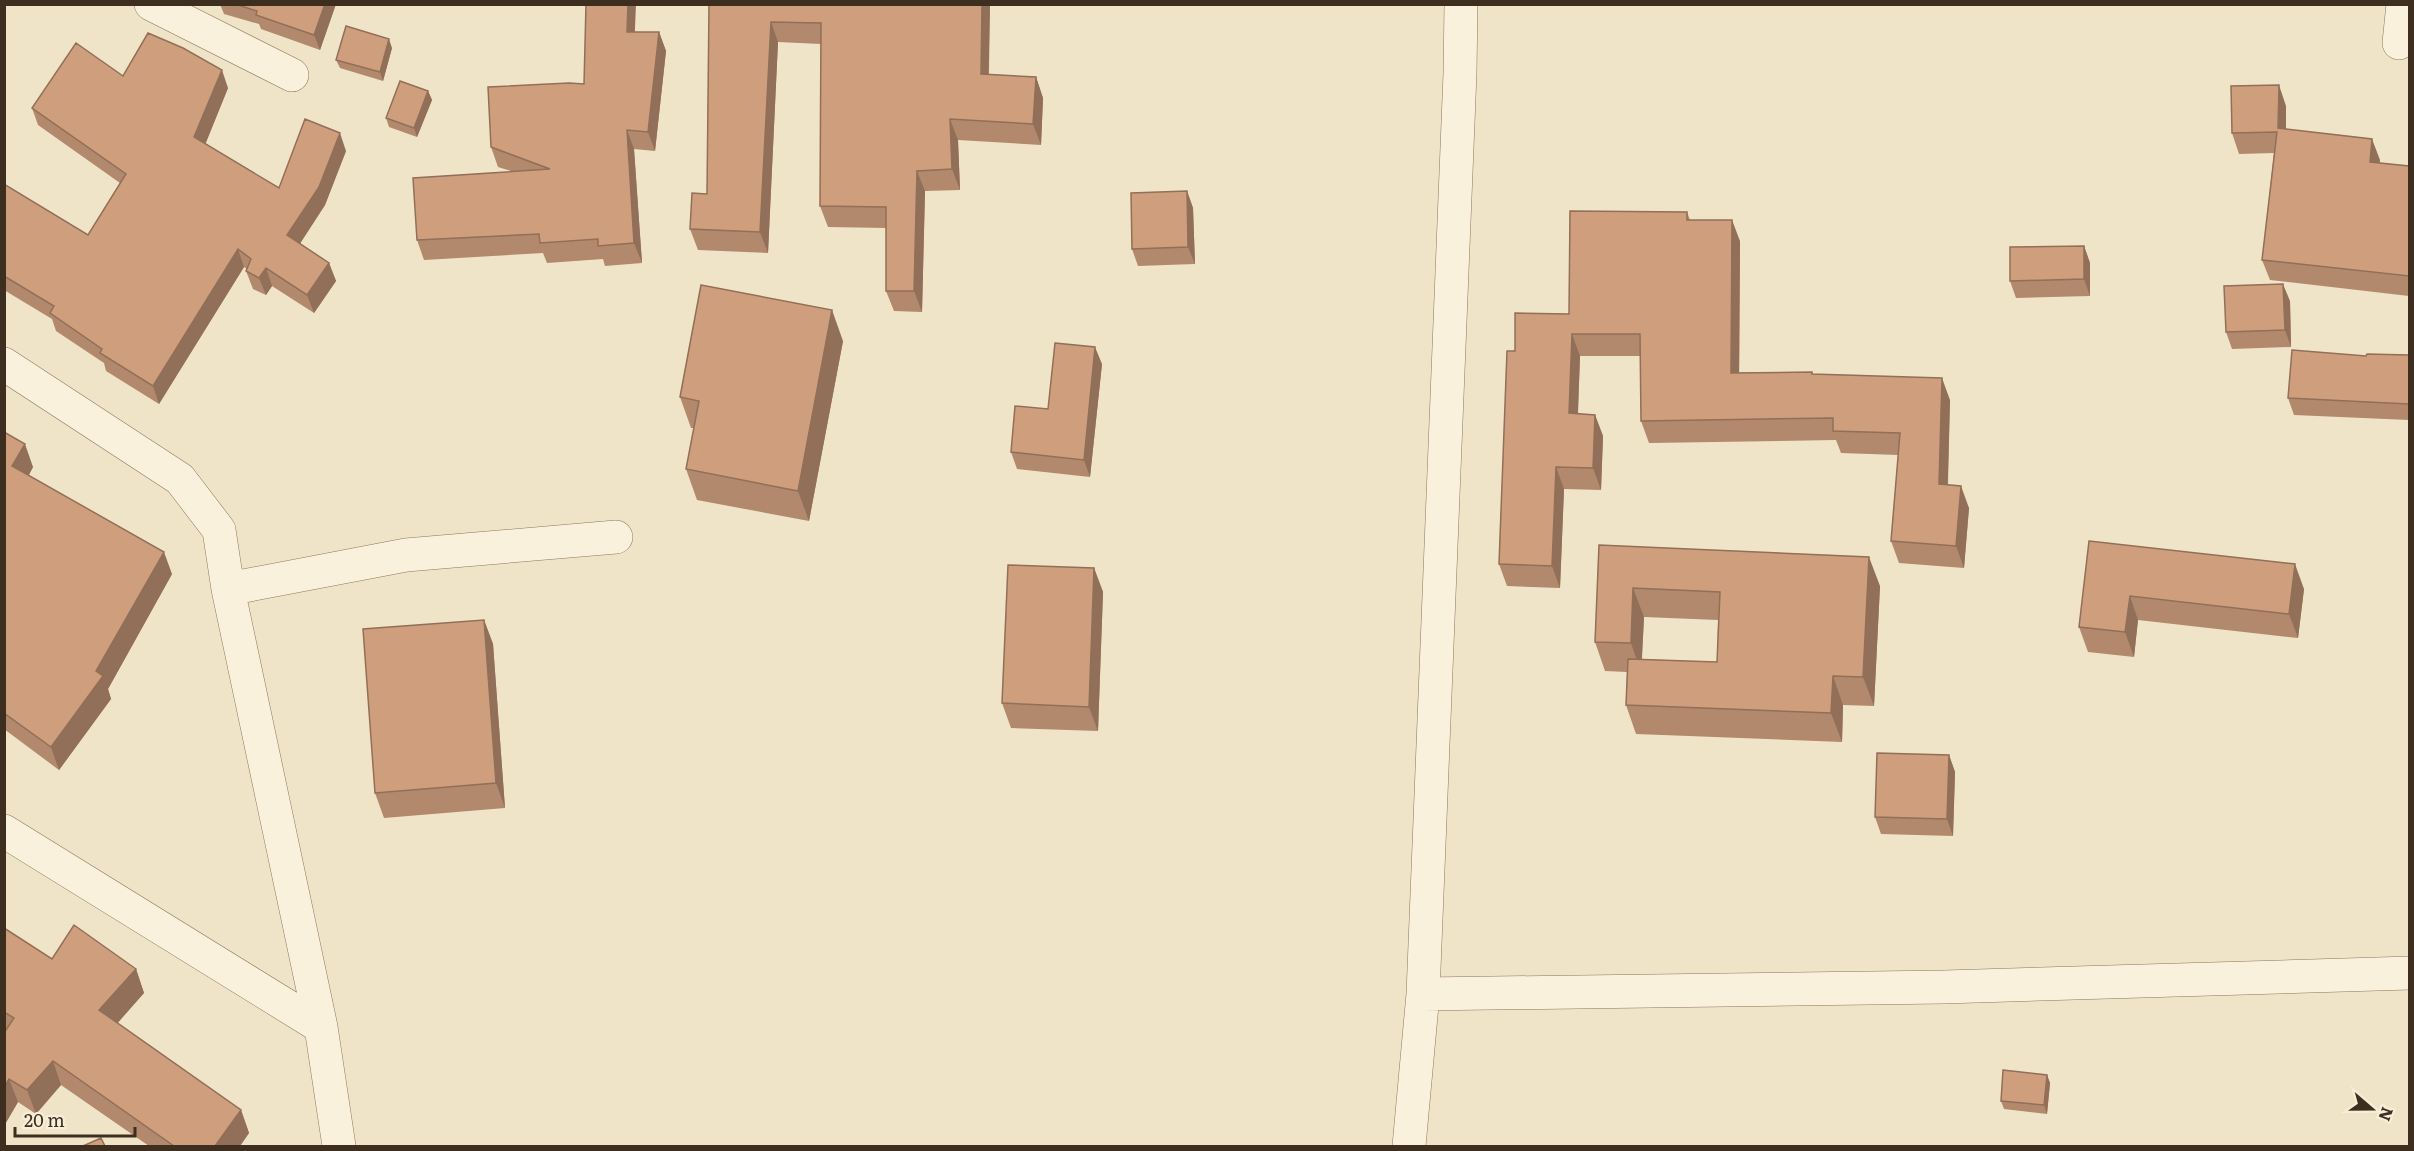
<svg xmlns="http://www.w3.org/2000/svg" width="2414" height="1151" font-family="Literata,serif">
  <rect width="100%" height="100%" fill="#f0e4c8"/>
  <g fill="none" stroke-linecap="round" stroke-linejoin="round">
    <defs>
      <path id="minor" d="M 151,4 L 292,75
        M 2399,43 L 2403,4
        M 4,364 L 180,479 L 219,530 L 228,589 L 321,1027 L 339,1146
        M 228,589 L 406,555 L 616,537
        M 4,831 L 321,1027
        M 1423,994 L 1944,987 L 2410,973
        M 1409,1146 L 1423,994 L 1460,73 L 1461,4"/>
    </defs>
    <use href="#minor" stroke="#8d765c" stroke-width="34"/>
    <use href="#minor" stroke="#faf1dc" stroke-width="33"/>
  </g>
  <path fill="#b2896c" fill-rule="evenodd" d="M 220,4 L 336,4 L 320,50 L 261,29 L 259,24 L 224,14 Z
    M 709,4 L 990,4 L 989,75 L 1036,77 L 1043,98 L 1041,145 L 958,140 L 960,190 L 925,191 L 922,312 L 894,311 L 886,291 L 886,228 L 828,227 L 820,206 L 821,44 L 778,42 L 768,253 L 698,250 L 690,229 L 707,194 Z
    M 635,32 L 659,32 L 666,51 L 655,151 L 634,149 L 642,263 L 605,266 L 603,259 L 547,263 L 543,253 L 424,260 L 417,240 L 511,171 L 498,167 L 491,147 L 584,84 Z
    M 392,48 L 383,81 L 340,68 L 336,60 Z
    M 123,76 L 228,88 L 205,144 L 279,188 L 346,151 L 325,205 L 300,243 L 329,263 L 336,281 L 314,313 L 272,286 L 266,295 L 253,289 L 246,271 L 247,269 L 244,267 L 159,404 L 106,371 L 104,363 L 56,331 L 52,319 L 4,290 L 4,184 L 88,235 L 120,183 L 38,125 L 32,108 Z
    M 428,91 L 432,100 L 417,137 L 389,127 L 386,118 Z
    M 2286,106 L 2286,129 L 2380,160 L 2379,163 L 2409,166 L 2409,296 L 2270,280 L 2262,260 L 2274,153 L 2239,154 L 2232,133 Z
    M 1187,191 L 1193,208 L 1195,264 L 1138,266 L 1132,249 Z
    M 1687,212 L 1690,220 L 1740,241 L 1739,373 L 1812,372 L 1813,374 L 1950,400 L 1948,485 L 1969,508 L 1964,568 L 1899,563 L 1891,541 L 1898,455 L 1841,453 L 1836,440 L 1649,443 L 1641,421 L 1641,356 L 1580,356 L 1578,414 L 1595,415 L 1603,436 L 1601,490 L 1564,489 L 1560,588 L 1507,586 L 1499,564 L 1569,314 Z
    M 2084,246 L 2090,263 L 2090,296 L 2016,298 L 2010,281 Z
    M 2290,301 L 2291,347 L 2232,349 L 2226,332 Z
    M 843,341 L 809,521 L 697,500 L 686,469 L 694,428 L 691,428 L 680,397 Z
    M 2409,355 L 2409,420 L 2294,415 L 2288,398 L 2366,356 Z
    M 1102,364 L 1090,477 L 1017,469 L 1011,452 L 1048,409 Z
    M 4,432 L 33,467 L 29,475 L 172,574 L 108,689 L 111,699 L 59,770 L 4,729 Z
    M 2089,541 L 2304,589 L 2298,638 L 2138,620 L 2134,657 L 2088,652 L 2079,627 Z
    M 1599,545 L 1880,586 L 1874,706 L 1843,705 L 1842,742 L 1636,734 L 1626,705 L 1627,672 L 1605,671 L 1595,642 ZM 1644,617 L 1718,620 L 1717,662 L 1642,659 Z
    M 1094,568 L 1103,592 L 1098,731 L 1011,728 L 1002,703 Z
    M 484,620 L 493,644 L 505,808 L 384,818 L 375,793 Z
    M 1949,755 L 1955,772 L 1953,836 L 1881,834 L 1875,817 Z
    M 4,928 L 52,959 L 136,969 L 144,993 L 117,1023 L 241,1110 L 249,1133 L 240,1146 L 149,1146 L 61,1085 L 36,1114 L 18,1102 L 4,1126 L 6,1031 L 4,1030 Z
    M 2047,1075 L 2050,1083 L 2047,1114 L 2004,1109 L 2001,1101 Z"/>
  <path fill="#916f58" d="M 325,4 L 336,4 L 320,50 L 314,35 Z
    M 628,4 L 636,4 L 634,52 L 627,32 Z
    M 982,4 L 990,4 L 988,95 L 981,74 Z
    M 771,22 L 778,42 L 768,253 L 760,232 Z
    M 659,32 L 666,51 L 655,151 L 648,132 Z
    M 389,39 L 392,48 L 383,81 L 380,72 Z
    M 222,70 L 228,88 L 201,155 L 194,137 Z
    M 1036,77 L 1043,98 L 1041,145 L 1033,124 Z
    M 2279,85 L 2286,106 L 2286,149 L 2278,128 Z
    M 428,91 L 432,100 L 417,137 L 414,128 Z
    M 950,119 L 958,140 L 960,190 L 952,169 Z
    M 627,130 L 634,149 L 642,263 L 634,243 Z
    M 340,133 L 346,151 L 325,205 L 294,253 L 287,235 Z
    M 2372,139 L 2380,160 L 2377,183 L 2370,162 Z
    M 917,171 L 925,191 L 922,312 L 914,291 Z
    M 1187,191 L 1193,208 L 1195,264 L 1188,247 Z
    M 1732,220 L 1740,241 L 1739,395 L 1731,373 Z
    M 2084,246 L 2090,263 L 2090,296 L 2084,279 Z
    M 238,249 L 244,267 L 159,404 L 153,386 Z
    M 329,263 L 336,281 L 314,313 L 307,295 Z
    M 266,268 L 272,286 L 266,295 L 259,278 Z
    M 2283,284 L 2290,301 L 2291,347 L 2285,330 Z
    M 832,310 L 843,341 L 809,521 L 798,491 Z
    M 1572,334 L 1580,356 L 1577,435 L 1569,413 Z
    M 1095,347 L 1102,364 L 1090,477 L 1084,460 Z
    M 1942,378 L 1950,400 L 1947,506 L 1939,484 Z
    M 1595,415 L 1603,436 L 1601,490 L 1593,468 Z
    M 25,444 L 33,467 L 21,489 L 12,466 Z
    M 1556,467 L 1564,489 L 1560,588 L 1552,566 Z
    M 1961,486 L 1969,508 L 1964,568 L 1956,546 Z
    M 164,552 L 172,574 L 108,689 L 111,699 L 59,770 L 51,747 L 96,671 Z
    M 1869,557 L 1880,586 L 1874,706 L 1863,677 Z
    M 2295,564 L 2304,589 L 2298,638 L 2289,614 Z
    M 1094,568 L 1103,592 L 1098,731 L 1089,707 Z
    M 1633,588 L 1644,617 L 1641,672 L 1631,643 Z
    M 2130,596 L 2138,620 L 2134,657 L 2125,632 Z
    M 484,620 L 493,644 L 505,808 L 496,783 Z
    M 1833,676 L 1843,705 L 1842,742 L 1831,713 Z
    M 1949,755 L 1955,772 L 1953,836 L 1947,819 Z
    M 136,969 L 144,993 L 108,1034 L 99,1010 Z
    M 53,1061 L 61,1085 L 36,1114 L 27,1090 Z
    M 2047,1075 L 2050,1083 L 2047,1114 L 2044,1105 Z
    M 9,1079 L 18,1102 L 4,1126 L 4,1087 Z
    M 241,1110 L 249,1133 L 240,1146 L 215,1146 Z"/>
  <path fill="#cf9f7d" stroke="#916f58" stroke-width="1.5" d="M 235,4 L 325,4 L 314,35 L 256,15 L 257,11 Z
    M 586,4 L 628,4 L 627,32 L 659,32 L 648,132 L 627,130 L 634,243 L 598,246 L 598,239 L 540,243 L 539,234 L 417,240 L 413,178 L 550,169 L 491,147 L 488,87 L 569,83 L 584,84 Z
    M 709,4 L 982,4 L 981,74 L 1036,77 L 1033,124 L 950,119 L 952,169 L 917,171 L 914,291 L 886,291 L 886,207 L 820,206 L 821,23 L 771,22 L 760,232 L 690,229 L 692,193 L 707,194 Z
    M 346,26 L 389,39 L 380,72 L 336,60 Z
    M 148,33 L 183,48 L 222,70 L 194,137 L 279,188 L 305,119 L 340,133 L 319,187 L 287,235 L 329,263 L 307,295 L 266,268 L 259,278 L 246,271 L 251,259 L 238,249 L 153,386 L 100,353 L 102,349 L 50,313 L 54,306 L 4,276 L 4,184 L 88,235 L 126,174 L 32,108 L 76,43 L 123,76 Z
    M 400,81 L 428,91 L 414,128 L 386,118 Z
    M 2279,85 L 2278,128 L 2372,139 L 2370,162 L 2409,166 L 2409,276 L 2262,260 L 2277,132 L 2232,133 L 2231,86 Z
    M 1187,191 L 1188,247 L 1132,249 L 1131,193 Z
    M 1570,211 L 1687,212 L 1687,220 L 1732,220 L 1731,373 L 1812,372 L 1812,374 L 1942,378 L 1939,484 L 1961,486 L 1956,546 L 1891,541 L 1900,433 L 1833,431 L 1833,418 L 1641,421 L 1640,334 L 1572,334 L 1569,413 L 1595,415 L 1593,468 L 1556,467 L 1552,566 L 1499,564 L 1507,351 L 1515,351 L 1515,313 L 1569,314 Z
    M 2084,246 L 2084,279 L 2010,281 L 2010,247 Z
    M 2283,284 L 2285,330 L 2226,332 L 2224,286 Z
    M 701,285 L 832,310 L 798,491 L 686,469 L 699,401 L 680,397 Z
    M 1055,343 L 1095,347 L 1084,460 L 1011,452 L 1015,406 L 1048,409 Z
    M 2292,350 L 2366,356 L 2367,354 L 2409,355 L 2409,404 L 2288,398 Z
    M 4,432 L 25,444 L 12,466 L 164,552 L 96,671 L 103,676 L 51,747 L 4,713 Z
    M 2089,541 L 2295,564 L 2289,614 L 2130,596 L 2125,632 L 2079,627 Z
    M 1599,545 L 1869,557 L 1863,677 L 1833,676 L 1831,713 L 1626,705 L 1628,659 L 1717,662 L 1720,592 L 1633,588 L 1631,643 L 1595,642 Z
    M 1008,565 L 1094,568 L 1089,707 L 1002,703 Z
    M 484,620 L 496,783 L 375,793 L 363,629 Z
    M 1877,753 L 1949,755 L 1947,819 L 1875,817 Z
    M 74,925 L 136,969 L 99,1010 L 241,1110 L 215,1146 L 174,1146 L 53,1061 L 27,1090 L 9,1079 L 4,1087 L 4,1033 L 14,1018 L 4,1012 L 4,928 L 52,959 Z
    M 2003,1070 L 2047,1075 L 2044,1105 L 2001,1101 Z
    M 101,1138 L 105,1146 L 83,1146 Z"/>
  <rect width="2414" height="1151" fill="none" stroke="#3d2e20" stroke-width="12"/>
  <g transform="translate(2372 1109) rotate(110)" stroke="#f7eed8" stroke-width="4.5" paint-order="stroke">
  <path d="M0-4.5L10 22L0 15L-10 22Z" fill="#3d2e20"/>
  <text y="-9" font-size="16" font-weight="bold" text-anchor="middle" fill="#3d2e20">N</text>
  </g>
  <path d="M15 1127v9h120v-9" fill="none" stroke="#3d2e20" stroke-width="3"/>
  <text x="24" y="1127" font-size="18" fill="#3d2e20" stroke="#f7eed8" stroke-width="4.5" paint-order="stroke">20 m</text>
</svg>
